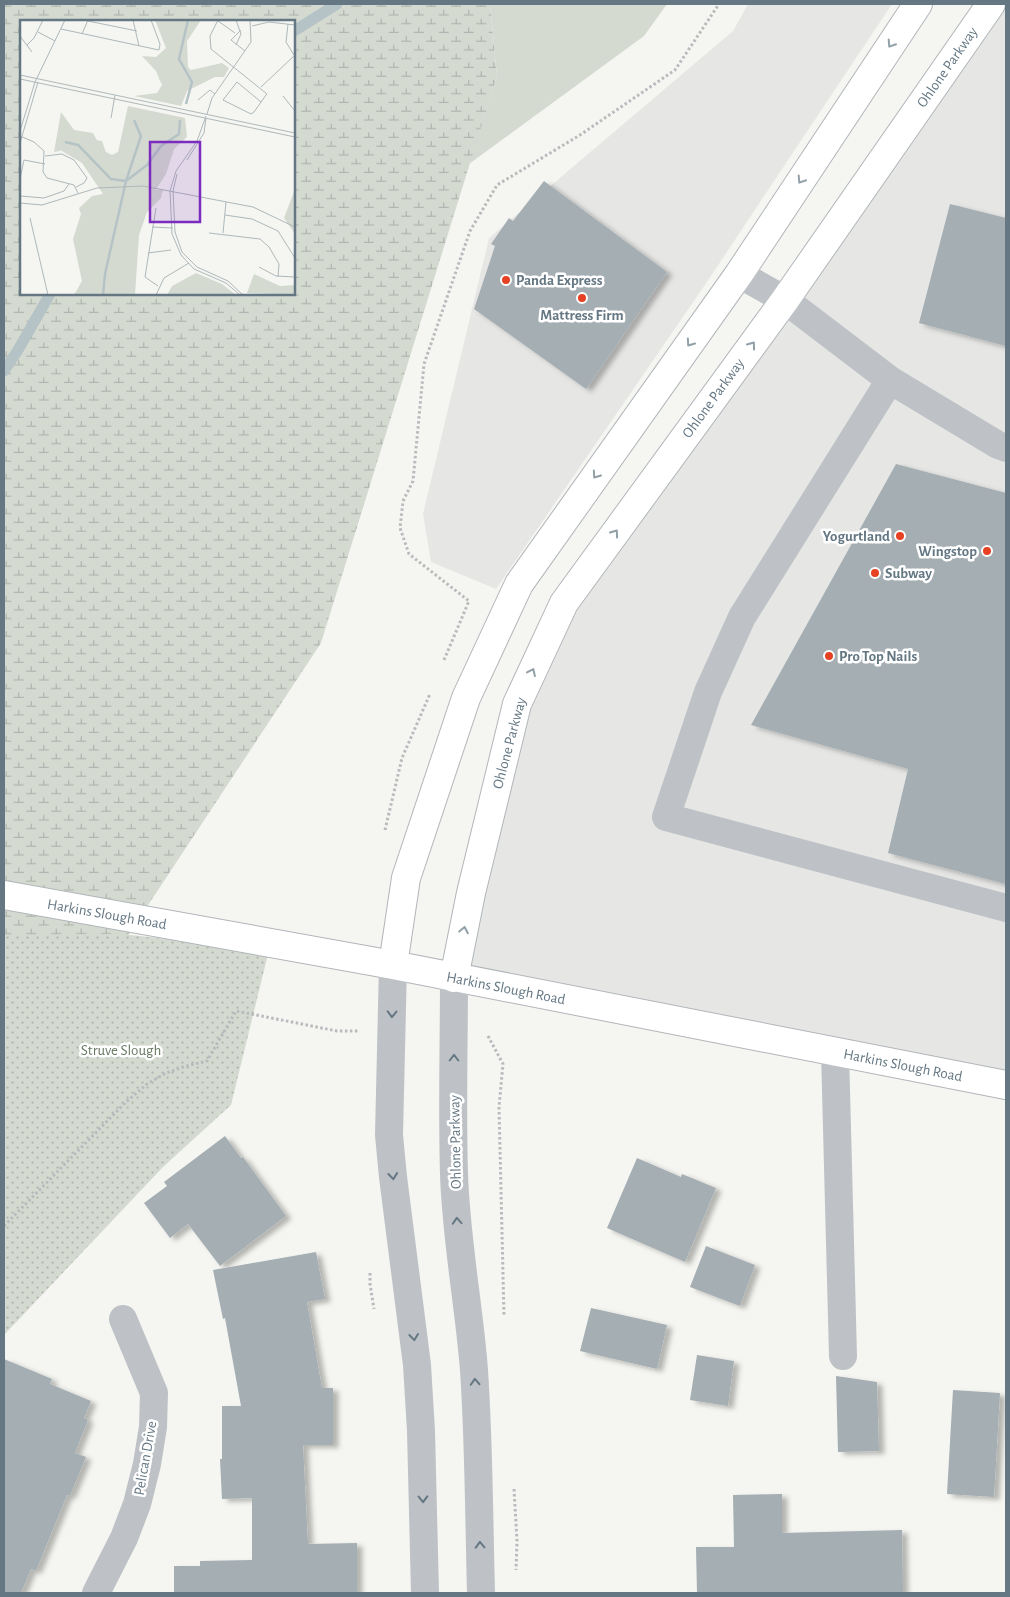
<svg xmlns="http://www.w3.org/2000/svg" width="1010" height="1597" font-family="'Alegreya Sans',sans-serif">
  <defs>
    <pattern id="wetland-marsh" width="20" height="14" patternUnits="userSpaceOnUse" patternTransform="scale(1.25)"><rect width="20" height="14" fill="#d5dad1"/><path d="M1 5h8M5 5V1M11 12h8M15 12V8" fill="none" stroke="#b0b6af"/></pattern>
    <pattern id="park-dots" width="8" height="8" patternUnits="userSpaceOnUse" patternTransform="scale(1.25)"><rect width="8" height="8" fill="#d5dad1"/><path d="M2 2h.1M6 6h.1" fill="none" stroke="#b0b6af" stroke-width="1.8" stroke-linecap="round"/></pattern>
    <filter id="shadow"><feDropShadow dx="5.5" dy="3" stdDeviation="2.5" flood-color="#0004"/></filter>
  </defs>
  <rect width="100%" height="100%" fill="#f5f5f1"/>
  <path fill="#e6e7e5" d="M 748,4 L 892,4 L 709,279 L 496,589 L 431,562 L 423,514 L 489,238 L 733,31 Z
    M 991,4 L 1006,4 L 1006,1085 L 454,978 L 515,710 L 564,603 Z"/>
  <path fill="#d5dad1" d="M 490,4 L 667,4 L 644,36 L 469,164 L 497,76 Z"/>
  <path fill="url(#wetland-marsh)" fill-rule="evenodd" d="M 4,4 L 490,4 L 497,76 L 321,643 L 65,1031 L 4,1101 ZM 21,21 L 294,21 L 294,294 L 21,294 Z"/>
  <path fill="url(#park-dots)" d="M 121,934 L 269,950 L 231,1105 L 163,1167 L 4,1335 L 4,935 Z"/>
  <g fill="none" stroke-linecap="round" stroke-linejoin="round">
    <path stroke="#b5c3c6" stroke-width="11" d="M 294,31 L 337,4
      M 4,371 L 18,350 L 50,294"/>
  </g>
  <path fill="#a5aeb3" filter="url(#shadow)" d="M 544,181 L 667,272 L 586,389 L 474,309 L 495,246 L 491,244 L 509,218 L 513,221 Z
    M 950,204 L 1006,218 L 1006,346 L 919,323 Z
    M 896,464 L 1006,493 L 1006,884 L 888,853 L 908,769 L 751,725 Z
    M 225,1136 L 241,1158 L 243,1157 L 286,1216 L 220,1266 L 188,1224 L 170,1238 L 144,1203 L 167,1186 L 164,1182 Z
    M 637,1158 L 681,1177 L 682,1174 L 716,1188 L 685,1262 L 607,1228 Z
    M 706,1246 L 755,1265 L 740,1306 L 690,1287 Z
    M 316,1252 L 325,1299 L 307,1302 L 322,1388 L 333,1388 L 333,1445 L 303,1445 L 308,1544 L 357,1543 L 357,1593 L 174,1593 L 174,1566 L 200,1566 L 200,1561 L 252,1560 L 252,1498 L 222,1499 L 220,1459 L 222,1459 L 222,1406 L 241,1406 L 225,1318 L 223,1319 L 213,1270 Z
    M 591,1308 L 667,1325 L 657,1369 L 580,1351 Z
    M 697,1355 L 734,1361 L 728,1406 L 690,1400 Z
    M 4,1359 L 52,1379 L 50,1384 L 91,1401 L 84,1418 L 88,1420 L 75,1453 L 86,1457 L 70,1496 L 67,1495 L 36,1571 L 31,1569 L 21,1593 L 4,1593 Z
    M 836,1376 L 877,1382 L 879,1451 L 838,1452 Z
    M 953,1390 L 1000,1393 L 994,1497 L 947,1494 Z
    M 782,1494 L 782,1533 L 902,1530 L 903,1593 L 697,1593 L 696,1547 L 734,1547 L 733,1495 Z"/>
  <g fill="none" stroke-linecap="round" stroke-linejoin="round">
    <defs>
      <path id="major" d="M 4,895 L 393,965 L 1006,1085
        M 393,965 L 406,878 L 466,698 L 519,584 L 739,274 L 918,4
        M 454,978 L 471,893 L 517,704 L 564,603 L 785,300 L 991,4"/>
    </defs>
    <use href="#major" stroke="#b1b6ba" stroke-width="30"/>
    <path stroke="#b8bbbd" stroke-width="3" stroke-dasharray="2.5 2.5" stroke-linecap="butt" d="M 444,660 L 469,601 L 409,554 L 400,528 L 403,501 L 413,481 L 424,364 L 470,231 L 497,185 L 580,135 L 675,70 L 719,4
      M 385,830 L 402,758 L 430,694
      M 488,1036 L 503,1064 L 499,1107 L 504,1316
      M 4,1226 L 125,1103 L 147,1084 L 166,1073 L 186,1066 L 207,1061 L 236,1011 L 337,1031 L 359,1031
      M 370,1273 L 370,1284 L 374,1309
      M 514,1489 L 517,1541 L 516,1570"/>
    <path stroke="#bec2c6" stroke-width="28" d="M 739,274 L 785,300 L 890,380 L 998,445 L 1006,448
      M 890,380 L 742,617 L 708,692 L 666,817 L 1006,908
      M 393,965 L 389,1135 L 393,1177 L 417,1365 L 421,1431 L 425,1593
      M 454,978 C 454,1043 452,1109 454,1174 C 456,1240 469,1305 474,1370 C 479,1444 479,1519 481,1593
      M 835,1052 L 843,1356
      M 96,1593 L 124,1538 L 137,1504 L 147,1464 L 153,1427 L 154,1393 L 123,1319"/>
    <use href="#major" stroke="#fff" stroke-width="28"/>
  </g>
  <defs><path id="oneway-chevron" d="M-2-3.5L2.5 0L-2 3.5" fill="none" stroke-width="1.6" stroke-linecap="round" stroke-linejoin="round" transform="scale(1.25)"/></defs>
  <g stroke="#92a0a8">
    <use href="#oneway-chevron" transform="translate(891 44) rotate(123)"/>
    <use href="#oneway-chevron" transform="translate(801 180) rotate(123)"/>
    <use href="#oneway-chevron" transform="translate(690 343) rotate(125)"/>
    <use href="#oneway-chevron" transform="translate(752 345) rotate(-54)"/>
    <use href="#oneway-chevron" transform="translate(596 475) rotate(125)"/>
    <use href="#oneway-chevron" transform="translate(615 533) rotate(-54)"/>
    <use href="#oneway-chevron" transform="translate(532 672) rotate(-65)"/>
    <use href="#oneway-chevron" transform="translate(464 930) rotate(-79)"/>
  </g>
  <g stroke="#647783">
    <use href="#oneway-chevron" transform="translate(392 1014) rotate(91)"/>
    <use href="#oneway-chevron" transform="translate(454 1058) rotate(-90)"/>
    <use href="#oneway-chevron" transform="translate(393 1176) rotate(84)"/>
    <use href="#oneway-chevron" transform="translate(457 1221) rotate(-94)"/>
    <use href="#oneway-chevron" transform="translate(414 1337) rotate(83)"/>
    <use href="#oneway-chevron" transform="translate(475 1382) rotate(-93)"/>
    <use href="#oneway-chevron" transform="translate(423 1499) rotate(89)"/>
    <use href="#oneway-chevron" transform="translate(480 1545) rotate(-92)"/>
  </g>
  <g fill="#e54122" stroke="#fff" stroke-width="2">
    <circle cx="506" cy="280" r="5"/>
    <circle cx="582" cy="298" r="5"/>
    <circle cx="900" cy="536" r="5"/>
    <circle cx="987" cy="551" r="5"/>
    <circle cx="875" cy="573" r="5"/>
    <circle cx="829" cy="656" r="5"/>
  </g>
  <g text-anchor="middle" stroke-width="5" stroke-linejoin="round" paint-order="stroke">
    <g font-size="15" fill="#647783" stroke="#fff">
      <text transform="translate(947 67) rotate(-55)" y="5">Ohlone Parkway</text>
      <text transform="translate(713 398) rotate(-54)" y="5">Ohlone Parkway</text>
      <text transform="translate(509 743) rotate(-75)" y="5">Ohlone Parkway</text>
      <text transform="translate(107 914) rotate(10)" y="5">Harkins Slough Road</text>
      <text transform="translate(506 988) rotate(11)" y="5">Harkins Slough Road</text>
      <text transform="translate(903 1065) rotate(11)" y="5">Harkins Slough Road</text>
      <text transform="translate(455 1142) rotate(-91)" y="5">Ohlone Parkway</text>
      <text transform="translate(145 1458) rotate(-80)" y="5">Pelican Drive</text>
    </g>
    <g font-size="15" font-weight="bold" fill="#647783" stroke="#fff" text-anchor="start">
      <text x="516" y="285">Panda Express</text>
      <text x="582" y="320" text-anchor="middle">Mattress Firm</text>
      <text x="890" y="541" text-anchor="end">Yogurtland</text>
      <text x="977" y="556" text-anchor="end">Wingstop</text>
      <text x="885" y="578">Subway</text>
      <text x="839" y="661">Pro Top Nails</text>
    </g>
    <g font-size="15" fill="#697a63" stroke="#fff">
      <text x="121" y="1055">Struve Slough</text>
    </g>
  </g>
  <g transform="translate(20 20)">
    <rect width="275" height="275" fill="#f5f5f1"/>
    <path d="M 135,0 L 181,0 L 167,21 L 168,47 L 171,50 L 202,43 L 209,48 L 204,57 L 195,57 L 167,71 L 161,86 L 114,76 L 137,73 L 142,65 L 136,51 L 122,36 L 136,37 L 146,28 ZM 108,86 L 165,98 L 167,117 L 153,130 L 155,126 L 103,147 L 49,129 L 34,132 L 41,92 L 54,110 L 73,113 L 82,130 L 92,135 L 98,132 Z" fill="#d5dad1"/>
    <path d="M 131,103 L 153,110 L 155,126 L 146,154 L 133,174 L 81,181 L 86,163 L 57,117 L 79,138 L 103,147 Z" fill="#d5dad1"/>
    <path d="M 141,0 L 163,0 L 153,30 ZM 145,38 L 152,40 L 151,50 L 155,51 L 149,69 L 139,59 L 137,44 ZM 115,96 L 136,98 L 115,169 L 143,170 L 141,178 L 127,192 L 119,215 L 115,275 L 54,275 L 62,261 L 53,219 L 61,194 L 59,188 L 72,176 L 83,174 L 62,143 L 42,131 L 49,104 L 101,169 L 62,118 L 82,121 L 89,141 L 100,144 L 107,122 L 114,112 L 110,101 ZM 275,169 L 275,214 L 264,198 ZM 176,253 L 202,264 L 216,275 L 147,275 L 152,266 ZM 234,254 L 260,266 L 275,265 L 275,275 L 227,273 Z" fill="#d5dad1"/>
    <path fill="none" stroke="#b5c3c6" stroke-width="2.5" d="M 166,84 L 172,62 L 159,39 L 168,0M 45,122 L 58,125 L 91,159 L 106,161 L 121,116 L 114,100M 83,275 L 85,254 L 106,161 L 127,145 L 141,126 L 159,114 L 160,100"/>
    <path fill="none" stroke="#aeb8bb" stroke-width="1" d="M 113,0 L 119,26M 198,0 L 190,16 L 191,29 L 247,74 L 246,75 L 234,92 L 231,94 L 203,80 L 217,62 L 241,82M 68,1 L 117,11M 198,1 L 215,13M 268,4 L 266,22 L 274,35M 232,6 L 249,2 L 275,5M 41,9 L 139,30 L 140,24 L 131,0M 221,10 L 211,20 L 225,31M 18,12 L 35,21M 62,14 L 68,0M 0,16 L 12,32M 7,25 L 14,18 L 23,0M 216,25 L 221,14 L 216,0M 0,55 L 275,113M 0,59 L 275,117M 241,67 L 275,35M 263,76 L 275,91M 178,80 L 190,70 L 195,74M 187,94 L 192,78 L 231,22 L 230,0M 91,98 L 95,75M 0,111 L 15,62 L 45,0M 0,116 L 14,122 L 24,131 L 23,152 L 27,158 L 54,165 L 58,173M 0,123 L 18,62M 25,136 L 42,134 L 54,140 L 67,158 L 64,163 L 56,167M 167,140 L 184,113 L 186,98M 0,159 L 4,140 L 25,144M 150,171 L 152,214 L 161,235 L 174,249 L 206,263 L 220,275M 150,171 L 156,151 L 177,121 L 186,96M 153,171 L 155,212 L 162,232 L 177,247 L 208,261 L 223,275M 153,171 L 157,154M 0,176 L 24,178 L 44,171 L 49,164M 0,183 L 22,185 L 77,168 L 123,166 L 233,187 L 275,207M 136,188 L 125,257 L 138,266M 205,195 L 232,199 L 258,211 L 275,238M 10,198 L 28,275M 132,207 L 153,208M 189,213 L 240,219 L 249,227 L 259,244 L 258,257M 203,213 L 206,182M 128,233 L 151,230M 239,247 L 256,256 L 275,257M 136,275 L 144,258 L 169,243"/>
    <path fill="#7b2cbf" fill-opacity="0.15" stroke="#7b2cbf" stroke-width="2.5" d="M 130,122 L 180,122 L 180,202 L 130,202 Z"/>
    <rect width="275" height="275" fill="none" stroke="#647783" stroke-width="2.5"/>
  </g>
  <rect width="1010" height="1597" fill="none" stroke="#647783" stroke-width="10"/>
</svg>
